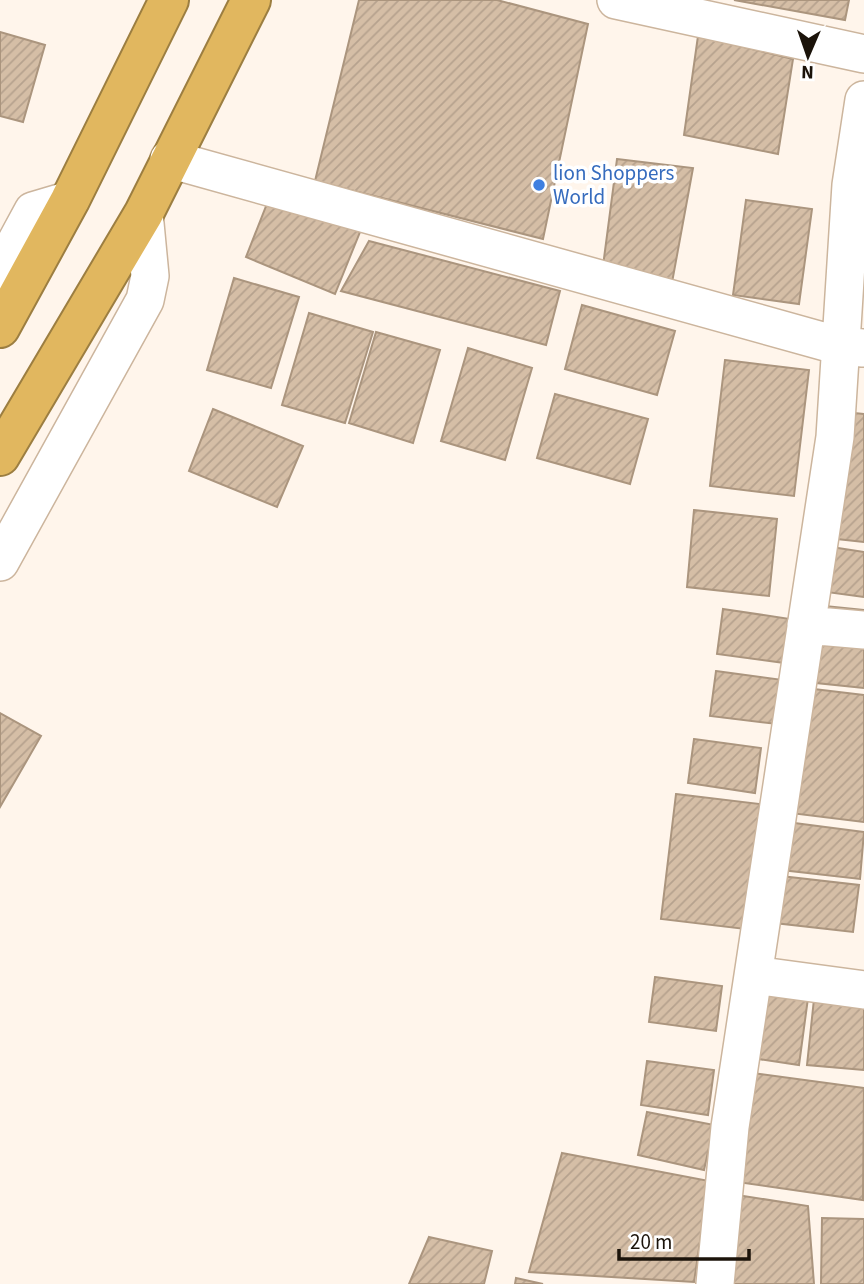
<svg xmlns="http://www.w3.org/2000/svg" width="864" height="1284" font-family="'Source Sans 3',sans-serif">
  <defs>
    <pattern id="building-hatch" width="6" height="6" patternUnits="userSpaceOnUse" patternTransform="scale(1.75)"><rect width="6" height="6" fill="#d5bea6"/><path d="M-1 1l2-2M0 6l6-6M5 7l2-2" fill="none" stroke="#b6a28e"/></pattern>
  </defs>
  <rect width="100%" height="100%" fill="#fff5eb"/>
  <path fill="url(#building-hatch)" stroke="#ab957e" stroke-width="2" d="M 359,0 L 497,0 L 588,24 L 543,239 L 315,181 Z
    M 734,0 L 849,0 L 845,20 Z
    M 0,32 L 45,45 L 23,122 L 0,116 Z
    M 698,36 L 793,59 L 778,154 L 684,135 Z
    M 617,159 L 693,168 L 671,288 L 603,266 Z
    M 270,196 L 360,232 L 335,294 L 246,257 Z
    M 746,200 L 812,209 L 799,304 L 733,295 Z
    M 369,241 L 560,291 L 546,345 L 341,291 Z
    M 234,278 L 299,297 L 271,388 L 207,370 Z
    M 582,305 L 675,331 L 657,395 L 565,369 Z
    M 309,313 L 373,332 L 345,423 L 282,405 Z
    M 376,332 L 440,350 L 413,443 L 349,423 Z
    M 468,348 L 532,368 L 505,460 L 441,441 Z
    M 725,360 L 809,370 L 794,496 L 710,486 Z
    M 555,394 L 648,419 L 630,484 L 537,458 Z
    M 213,409 L 303,446 L 277,507 L 189,471 Z
    M 834,411 L 864,414 L 864,542 L 819,537 Z
    M 694,510 L 777,519 L 769,596 L 687,587 Z
    M 825,546 L 864,552 L 864,597 L 819,591 Z
    M 805,604 L 864,610 L 864,688 L 797,681 Z
    M 723,609 L 790,619 L 785,663 L 717,654 Z
    M 716,671 L 783,680 L 777,724 L 710,716 Z
    M 797,687 L 864,695 L 864,822 L 782,812 Z
    M 0,713 L 41,736 L 0,807 Z
    M 694,739 L 761,748 L 755,793 L 688,783 Z
    M 676,794 L 760,804 L 745,929 L 661,919 Z
    M 779,821 L 864,832 L 860,879 L 773,869 Z
    M 772,875 L 859,885 L 853,932 L 766,922 Z
    M 655,977 L 722,986 L 716,1031 L 649,1022 Z
    M 764,992 L 808,998 L 799,1065 L 758,1059 Z
    M 814,999 L 864,1004 L 864,1070 L 807,1065 Z
    M 647,1061 L 714,1070 L 708,1115 L 641,1105 Z
    M 752,1073 L 864,1088 L 863,1200 L 737,1182 Z
    M 647,1112 L 714,1125 L 704,1170 L 638,1155 Z
    M 562,1153 L 709,1181 L 694,1282 L 529,1272 Z
    M 737,1195 L 808,1206 L 814,1284 L 731,1284 Z
    M 822,1218 L 864,1219 L 864,1284 L 821,1284 Z
    M 429,1237 L 492,1251 L 484,1284 L 409,1284 Z
    M 516,1278 L 543,1284 L 515,1284 Z"/>
  <g fill="none" stroke-linecap="round" stroke-linejoin="round">
    <defs>
      <path id="street" d="M 616,0 L 864,54
        M 169,159 L 840,346 L 863,348
        M 0,272 L 33,211 L 70,200
        M 0,562 L 145,300 L 150,276 L 144,213
        M 806,625 L 864,630
        M 754,975 L 864,990
        M 715,1284 L 730,1127 L 835,437 L 851,185 L 864,100"/>
      <path id="highway" d="M 0,328 L 70,200 L 169,0
        M 0,456 L 144,213 L 251,0"/>
    </defs>
    <use href="#street" stroke="#ccb59d" stroke-width="40"/>
    <use href="#highway" stroke="#9c7e41" stroke-width="42"/>
    <use href="#street" stroke="#fff" stroke-width="37"/>
    <use href="#highway" stroke="#e1b75f" stroke-width="38"/>
  </g>
  <circle fill="#3f7fe0" stroke="#fff" stroke-width="2.5" cx="539" cy="185" r="7"/>
  <g text-anchor="middle" stroke-width="7" stroke-linejoin="round" paint-order="stroke">
    <g font-size="21" fill="#366cbe" stroke="#fff" text-anchor="start">
      <text x="553" y="180">lion Shoppers<tspan x="553" dy="24">World</tspan></text>
    </g>
  </g>
  <g transform="translate(808 56) rotate(182)" stroke="#ffffff" stroke-width="5" paint-order="stroke">
  <path d="M0-5L12 26L0 18L-12 26Z" fill="#1b130a"/>
  <text y="-10" font-size="19" font-weight="bold" text-anchor="middle" fill="#1b130a">N</text>
  </g>
  <path d="M619 1249v10h130v-10" fill="none" stroke="#1b130a" stroke-width="3.5"/>
  <text x="630" y="1249" font-size="21" fill="#1b130a" stroke="#ffffff" stroke-width="5" paint-order="stroke">20 m</text>
</svg>
